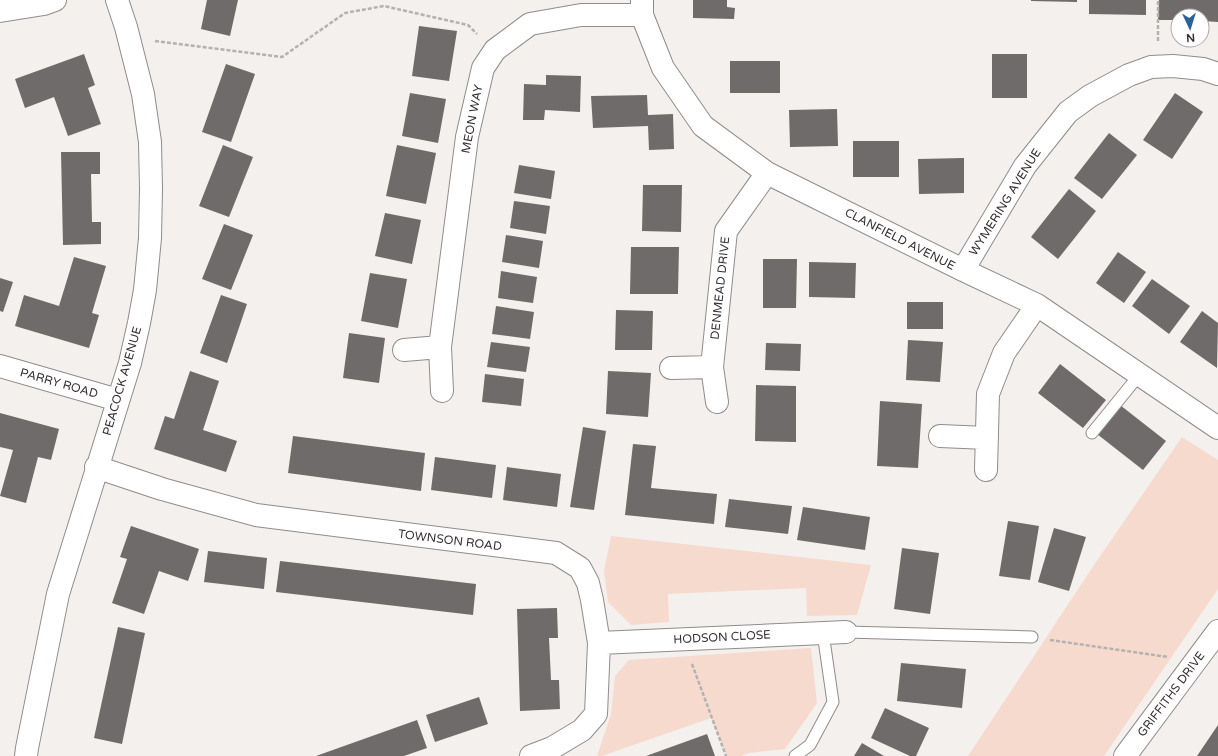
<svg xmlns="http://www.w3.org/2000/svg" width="1218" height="756" font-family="'Varela Round',sans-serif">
  <rect width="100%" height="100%" fill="#f4f0ee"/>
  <path fill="#f7dace" d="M 1182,437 L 1218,460 L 1218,589 L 1104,756 L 968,756 L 1094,565 Z
    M 611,536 L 871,565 L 857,615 L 807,616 L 806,588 L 668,594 L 669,622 L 631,625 L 608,602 L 604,571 Z
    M 811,648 L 817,703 L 785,749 L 749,753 L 741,756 L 727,756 L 711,718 L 602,756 L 597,756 L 611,714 L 615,676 L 629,660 Z"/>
  <path fill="#6f6b6a" d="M 207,0 L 238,0 L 230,36 L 201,29 Z
    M 693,0 L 727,0 L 727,7 L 735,8 L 734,19 L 693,18 Z
    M 1031,0 L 1077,0 L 1077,2 L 1031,1 Z
    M 1089,0 L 1146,0 L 1146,15 L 1089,14 Z
    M 1159,0 L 1218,0 L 1218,22 L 1202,21 L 1202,16 L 1178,16 L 1178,20 L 1158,20 Z
    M 419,26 L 457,31 L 449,81 L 412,76 Z
    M 84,54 L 95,85 L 88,88 L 101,124 L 68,136 L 54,97 L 25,108 L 15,79 Z
    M 992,54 L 1027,54 L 1027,98 L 992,98 Z
    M 730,61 L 780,61 L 780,93 L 730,93 Z
    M 226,64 L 255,74 L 231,142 L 202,132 Z
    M 546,75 L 581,76 L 580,112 L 545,110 L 544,120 L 523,120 L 524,84 L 546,85 Z
    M 410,93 L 446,99 L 438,143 L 402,136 Z
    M 1175,93 L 1203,112 L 1172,159 L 1143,140 Z
    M 647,95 L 648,115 L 673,114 L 674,149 L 649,150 L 648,126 L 593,128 L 591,96 Z
    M 837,109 L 838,146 L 790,147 L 789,110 Z
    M 1109,133 L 1137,155 L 1102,199 L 1074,178 Z
    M 853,141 L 899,141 L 899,177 L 853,177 Z
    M 223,145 L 253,157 L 229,217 L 199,206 Z
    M 397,145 L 436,153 L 426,204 L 386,196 Z
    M 61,152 L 100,152 L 100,174 L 91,174 L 92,222 L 101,222 L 101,244 L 63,245 Z
    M 964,158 L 964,193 L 919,194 L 918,159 Z
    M 519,165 L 555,171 L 551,199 L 514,193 Z
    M 643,185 L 682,185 L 681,232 L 642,231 Z
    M 1069,189 L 1096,211 L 1058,259 L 1031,237 Z
    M 514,201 L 550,206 L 546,234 L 510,228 Z
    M 385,213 L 421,220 L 412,264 L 375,256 Z
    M 224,224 L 253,235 L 231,290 L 202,279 Z
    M 506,235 L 543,241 L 539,268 L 502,262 Z
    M 631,247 L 679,247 L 678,294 L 630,294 Z
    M 1118,252 L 1146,272 L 1124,303 L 1096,283 Z
    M 74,257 L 106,266 L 92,313 L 99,315 L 89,348 L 15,326 L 24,295 L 59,306 Z
    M 763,259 L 797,259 L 796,308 L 763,308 Z
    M 809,262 L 856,263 L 855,298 L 809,297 Z
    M 501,271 L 537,277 L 533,303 L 498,298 Z
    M 370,273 L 407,279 L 398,328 L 361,321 Z
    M 0,278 L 13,282 L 3,312 L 0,311 Z
    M 1152,279 L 1190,306 L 1169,334 L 1132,306 Z
    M 221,295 L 247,304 L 227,363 L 200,353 Z
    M 907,302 L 943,302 L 943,329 L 907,329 Z
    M 496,306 L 534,312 L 530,339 L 492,334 Z
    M 616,310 L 653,311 L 652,350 L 615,350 Z
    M 1202,311 L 1218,323 L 1217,368 L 1180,342 Z
    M 349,333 L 385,338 L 379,383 L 343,378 Z
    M 908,340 L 943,342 L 940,382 L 906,380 Z
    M 491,342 L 530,347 L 526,372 L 487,367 Z
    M 766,343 L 801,344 L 800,371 L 765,370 Z
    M 1060,364 L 1106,400 L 1083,428 L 1038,393 Z
    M 190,371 L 219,381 L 203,430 L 237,441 L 226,472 L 154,449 L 165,416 L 174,419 Z
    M 608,371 L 651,373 L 648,417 L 606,414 Z
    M 485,374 L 524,379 L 521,406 L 482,402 Z
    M 756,385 L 796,386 L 796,442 L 755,441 Z
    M 880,401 L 922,404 L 918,468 L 877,466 Z
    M 1120,405 L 1166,441 L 1143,470 L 1097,434 Z
    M 0,413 L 59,429 L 51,460 L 38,457 L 26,503 L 0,496 L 13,450 L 0,447 Z
    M 583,427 L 606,431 L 594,510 L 570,507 Z
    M 293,436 L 425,453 L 421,491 L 288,473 Z
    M 633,444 L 656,446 L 651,488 L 717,494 L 714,524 L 625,515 Z
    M 435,457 L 496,465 L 492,498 L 431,490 Z
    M 507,467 L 561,474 L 557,507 L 503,500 Z
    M 729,499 L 792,506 L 788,534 L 725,527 Z
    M 803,507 L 870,517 L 865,550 L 797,540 Z
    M 1008,521 L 1039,526 L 1030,580 L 999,576 Z
    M 131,526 L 199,549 L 188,581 L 159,571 L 144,614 L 112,603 L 127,559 L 120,557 Z
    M 1054,528 L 1086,537 L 1069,591 L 1038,582 Z
    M 902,548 L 939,553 L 930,614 L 894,609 Z
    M 208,551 L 267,558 L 264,589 L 204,582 Z
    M 280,561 L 476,584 L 473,615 L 276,592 Z
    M 557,608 L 558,638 L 549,638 L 551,680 L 559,680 L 560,709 L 520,711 L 517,609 Z
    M 118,627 L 145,633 L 122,744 L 94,738 Z
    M 901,663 L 966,669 L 962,708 L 897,701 Z
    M 479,697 L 488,724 L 435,742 L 426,715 Z
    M 885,708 L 929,728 L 916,756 L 910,756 L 871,738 Z
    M 417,720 L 427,748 L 404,756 L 316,756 Z
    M 1218,725 L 1218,756 L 1197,756 Z
    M 707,734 L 715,756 L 646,756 Z
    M 862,743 L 884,756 L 854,756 Z"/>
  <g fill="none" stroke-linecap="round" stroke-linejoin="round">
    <defs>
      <path id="service" d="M 1092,433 L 1140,374
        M 846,632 L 1032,637
        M 795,756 L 810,745 L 833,702 L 823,633"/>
      <path id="minor" d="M 642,0 L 642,15 L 663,68 L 703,126 L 767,173 L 963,270 L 1037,305 L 1218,428
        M 0,11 L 44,4 L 55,0
        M 963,270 L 1025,166 L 1068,112 L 1090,96 L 1129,75 L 1151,67 L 1173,66 L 1203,69 L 1218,74
        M 404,350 L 440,347
        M 0,366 L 118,400
        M 671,368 L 712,367
        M 442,391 L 440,347 L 467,137 L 483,68 L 495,50 L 530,24 L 581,15 L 642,15
        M 717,402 L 712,367 L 726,231 L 767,173
        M 940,436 L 987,438
        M 96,467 L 162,489 L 256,515 L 556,553 L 580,568 L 588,583 L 592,600 L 599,643 L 596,714 L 582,730 L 552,748 L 531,756
        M 986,470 L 988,394 L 1004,353 L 1037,305
        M 599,643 L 846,632
        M 26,756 L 27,748 L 58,594 L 130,363 L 139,323 L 145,290 L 150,238 L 151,189 L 150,142 L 143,94 L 126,27 L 117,0
        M 1125,756 L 1218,631"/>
    </defs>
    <use href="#service" stroke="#908c8b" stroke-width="13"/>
    <use href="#minor" stroke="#908c8b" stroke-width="24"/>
    <path stroke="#b4b1af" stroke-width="2.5" stroke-dasharray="4 2" stroke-linecap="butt" d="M 155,41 L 282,57 L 345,13 L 384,6 L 468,25 L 477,34
      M 1158,41 L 1158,0
      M 1050,640 L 1168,657
      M 692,664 L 726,756"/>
    <use href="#service" stroke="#fff" stroke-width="11"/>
    <use href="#minor" stroke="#fff" stroke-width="22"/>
  </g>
  <g text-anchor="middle" stroke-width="4" stroke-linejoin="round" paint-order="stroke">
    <g font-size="12" fill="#333131" stroke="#fffdfd">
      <text transform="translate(472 119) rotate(-79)" y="4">MEON WAY</text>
      <text transform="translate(1005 202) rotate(-58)" y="4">WYMERING AVENUE</text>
      <text transform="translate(900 239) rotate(27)" y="4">CLANFIELD AVENUE</text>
      <text transform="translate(720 288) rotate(-84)" y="4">DENMEAD DRIVE</text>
      <text transform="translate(122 381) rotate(-74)" y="4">PEACOCK AVENUE</text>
      <text transform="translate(59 383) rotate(16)" y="4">PARRY ROAD</text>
      <text transform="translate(450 540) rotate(7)" y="4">TOWNSON ROAD</text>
      <text transform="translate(722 637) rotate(-3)" y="4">HODSON CLOSE</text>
      <text transform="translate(1171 694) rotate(-53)" y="4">GRIFFITHS DRIVE</text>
    </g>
  </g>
  <g transform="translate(1190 28) rotate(176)"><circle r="19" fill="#fffdfd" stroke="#adabab"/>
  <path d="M0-3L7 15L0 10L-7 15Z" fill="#296199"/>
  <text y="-6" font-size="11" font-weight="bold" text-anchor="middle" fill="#333131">N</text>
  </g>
</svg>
